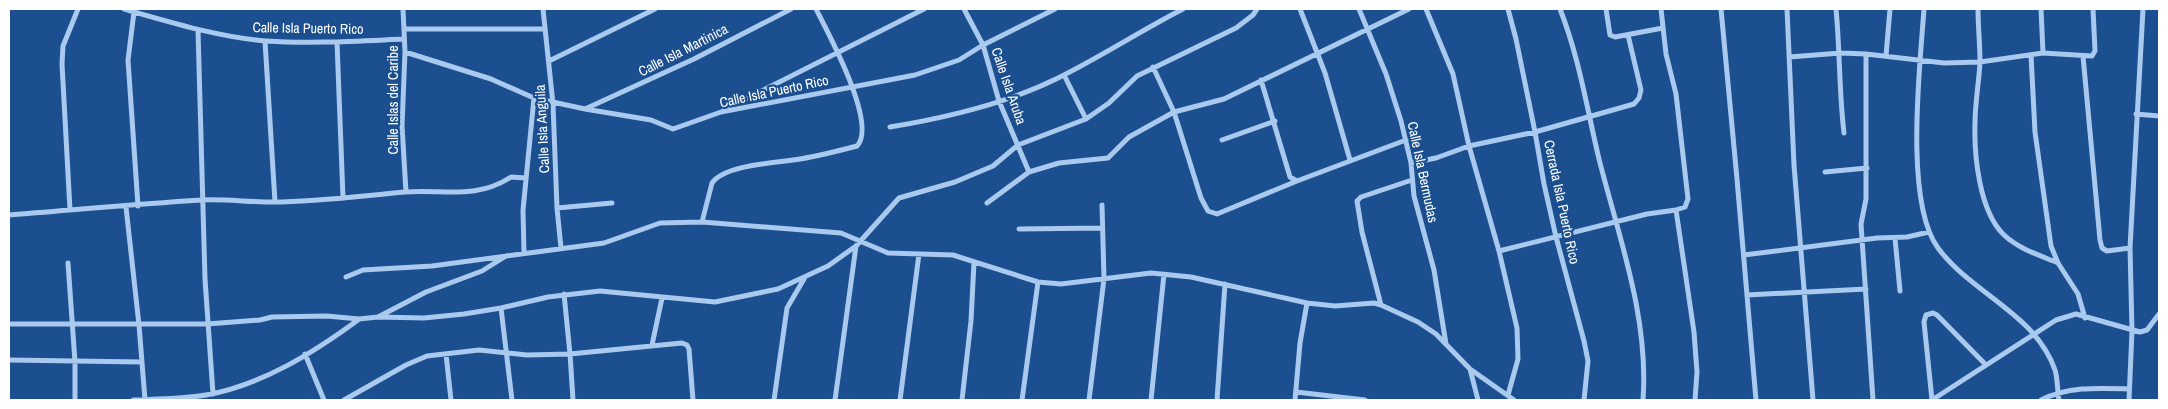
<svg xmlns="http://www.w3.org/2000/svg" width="2168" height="409" font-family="'Archivo Narrow',sans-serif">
  <rect width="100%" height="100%" fill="#1b4f8f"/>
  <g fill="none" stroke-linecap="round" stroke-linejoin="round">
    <path stroke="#a9c9ee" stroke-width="5" d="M 124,9 C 170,22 218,37 266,41 C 312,44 358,41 404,39
      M 403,9 L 405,52 L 402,126 L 406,192
      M 543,9 L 553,104 L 557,208 L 561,248
      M 964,9 L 983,45 L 999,101 L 1029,172
      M 1300,9 L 1325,73 L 1350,160
      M 1359,9 L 1386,74 L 1401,121 L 1411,163 L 1414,196 L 1434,270 L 1446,344
      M 1426,9 L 1453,74 L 1469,146 L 1499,251 L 1517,328 L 1518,359 L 1508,395
      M 1508,9 L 1516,39 L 1535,132 L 1544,184 L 1556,237 L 1584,341 L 1588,361 L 1584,400
      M 1560,9 C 1579,57 1587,109 1599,159 C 1619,238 1649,317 1643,400
      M 1606,9 L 1610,35 L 1615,37 L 1663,28
      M 1661,9 L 1666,54 L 1676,94 L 1688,199 L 1685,207 L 1676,210 L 1694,332 L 1697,372 L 1695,400
      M 1721,9 L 1737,179 L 1756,400
      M 1787,9 L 1794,165 L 1813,400
      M 1836,9 C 1840,50 1839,92 1844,133
      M 1924,9 C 1920,66 1904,202 1938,248 C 1971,293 2036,314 2055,370 C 2058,380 2057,390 2059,400
      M 1978,9 C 1978,26 1980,44 1980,62 C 1979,82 1975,103 1975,123 C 1974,155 1979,211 2004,235 C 2019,249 2039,255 2058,263
      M 2041,9 L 2043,53
      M 134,12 L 128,60 L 138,206
      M 404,29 L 545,29
      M 198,30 L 205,279 L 213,394
      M 265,41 L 275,202
      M 337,42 L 343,198
      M 405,52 L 491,79 L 534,98 L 585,109 L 651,120 L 673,129 L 721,112 L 915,75 L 959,60 L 983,45 L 1055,9
      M 1866,54 L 1866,199 L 1861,224 L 1873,400
      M 2031,55 L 2035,132 L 2051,246 L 2058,263 L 2078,294 L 2085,318
      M 1886,56 L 1890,9
      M 2083,56 L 2100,240 L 2102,248 L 2107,251 L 2130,248
      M 1789,57 L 1841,53 L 1866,54 L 1944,63 L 1980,62 L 2043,53 L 2092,56 L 2095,51 L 2093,9
      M 549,61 L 655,9
      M 1153,67 L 1174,112 L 1201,198 L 1208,211 L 1217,214 L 1297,181
      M 1064,75 L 1086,119
      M 1261,80 L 1290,177 L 1297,181 L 1406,140
      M 585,109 L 694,59 L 791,9
      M 724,110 L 924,9
      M 2136,114 L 2159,116
      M 890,127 C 945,118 1005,104 1056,79 C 1099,58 1140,31 1183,9
      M 1222,140 L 1275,121
      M 1411,163 L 1436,158 L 1469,146 L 1535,132 L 1634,104 L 1639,98 L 1641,90 L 1628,35
      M 1825,172 L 1867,168
      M 987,203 L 1029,172 L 1059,163 L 1108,158 L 1129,137 L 1174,112 L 1224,99 L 1409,9
      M 126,207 L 139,325 L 145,400
      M 557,208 L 612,203
      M 70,210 L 62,64 L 63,46 L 78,9
      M 9,215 C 73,210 137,204 201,200 C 225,199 249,202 273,202 C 317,202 361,196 405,192 C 444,189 476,200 511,177 L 526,178
      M 702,222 L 841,233 L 888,253 L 953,255 L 1038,282 L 1061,284 L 1151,273 L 1191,277 L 1307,303 L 1335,306 L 1374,303 L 1381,305 L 1418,322 L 1436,334 L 1470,369 L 1514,400
      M 1019,229 L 1102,228
      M 1895,238 L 1900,291
      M 1499,251 L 1647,214 L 1676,210
      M 524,253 L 523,210 L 534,98
      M 1744,255 L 1877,238 L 1907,237 L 1929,232
      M 68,263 L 75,362 L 75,400
      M 346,277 L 363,270 L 432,266 L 604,243 L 660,223 L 702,222 L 712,183 C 725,164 779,163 800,159 C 819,156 838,151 857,146 C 878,124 828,33 816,9
      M 1747,295 L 1866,289
      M 1381,305 L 1362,232 L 1357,201 L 1361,197 L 1412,180
      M 501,308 L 512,400
      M 378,317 L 426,292 L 482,271 L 506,256
      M 9,324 L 207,324 L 260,320 L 272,317 L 327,316 L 359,319 L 378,317 L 424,318 L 464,314 L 501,308 L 548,297 L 600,291 L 715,302 L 778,289 L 828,266 L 856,246 L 899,198 L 955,182 L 993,166 L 1018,145 L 1086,119 L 1109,103 L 1137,76 L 1236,28 L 1253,15 L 1257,9
      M 652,345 L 662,298
      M 305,354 L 324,400
      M 446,354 L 451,400
      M 9,360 L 141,362
      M 1470,369 L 1478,400
      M 1296,392 L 1365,400
      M 133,400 C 157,399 182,399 206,395 C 262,385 313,353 358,320
      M 344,400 L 406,365 L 427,356 L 479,350 L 527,355 L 570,354 L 564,294
      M 573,400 L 570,354 L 682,343 L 687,345 L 689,349 L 693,400
      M 774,400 L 787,308 L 804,279
      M 835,400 L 856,246
      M 900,400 L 919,254
      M 962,400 L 971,321 L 974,262
      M 1022,400 L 1038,282
      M 1089,400 L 1104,279 L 1102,205
      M 1151,400 L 1164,274
      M 1217,400 L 1225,284
      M 1295,400 L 1300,343 L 1307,303
      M 1932,400 L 2056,320 L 2076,314 L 2140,332 L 2147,330 L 2159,314
      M 1932,400 L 1924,322 L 1926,315 L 1933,313 L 1937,315 L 1986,365
      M 2041,400 C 2069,386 2099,388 2129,389
      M 2129,400 L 2132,331 L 2130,248 L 2143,9"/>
  </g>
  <g text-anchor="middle" stroke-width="4.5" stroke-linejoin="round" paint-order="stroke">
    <g font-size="14" fill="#fff" stroke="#1b4f8f">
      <text transform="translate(308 28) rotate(1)" y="5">Calle Isla Puerto Rico</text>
      <text transform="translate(683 50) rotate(-27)" y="5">Calle Isla Martinica</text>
      <text transform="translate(1009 86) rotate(71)" y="5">Calle Isla Aruba</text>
      <text transform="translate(774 91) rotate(-12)" y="5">Calle Isla Puerto Rico</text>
      <text transform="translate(393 100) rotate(-90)" y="5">Calle Islas del Caribe</text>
      <text transform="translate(542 129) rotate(-93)" y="5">Calle Isla Anguila</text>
      <text transform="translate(1423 172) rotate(78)" y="5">Calle Isla Bermudas</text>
      <text transform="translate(1562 202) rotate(78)" y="5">Cerrada Isla Puerto Rico</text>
    </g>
  </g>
  <rect width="2168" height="409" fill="none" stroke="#ffffff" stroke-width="20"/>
</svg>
